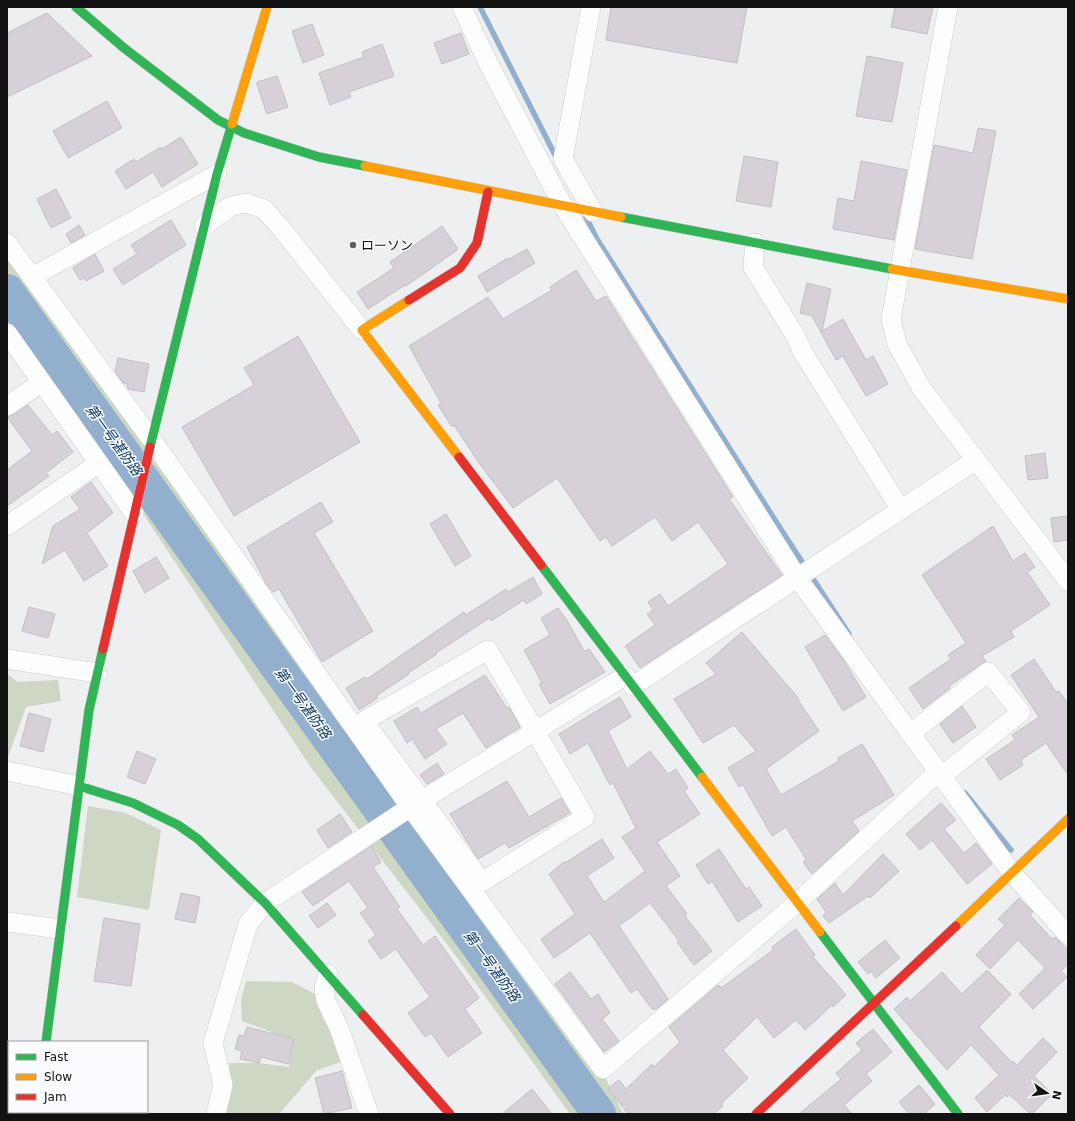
<svg xmlns="http://www.w3.org/2000/svg" width="1075" height="1121" font-family="'DejaVu Sans','Noto Sans JP',sans-serif">
  <rect width="100%" height="100%" fill="#eeeff1"/>
  <path fill="#ced6c4" d="M 7,243 L 131,411 L 148,454 L 266,602 L 599,1064 L 623,1114 L 570,1114 L 450,948 L 312,769 L 136,503 L 7,333 Z
    M 7,674 L 18,682 L 58,680 L 61,701 L 26,707 L 7,760 Z
    M 88,806 L 126,813 L 161,830 L 149,910 L 77,897 Z
    M 246,981 L 292,982 L 319,996 L 341,1062 L 317,1070 L 279,1114 L 223,1114 L 230,1063 L 259,1063 L 289,1067 L 292,1040 L 242,1021 L 241,1000 Z"/>
  <g fill="none" stroke-linecap="round" stroke-linejoin="round">
    <path stroke="#93afce" stroke-width="5.5" d="M 480,7 L 558,161
      M 586,217 L 597,239 L 782,531 L 849,634
      M 965,793 L 1011,850"/>
    <path stroke="#93afce" stroke-width="34" d="M 7,291 L 599,1114"/>
  </g>
  <path fill="#d7d0d9" stroke="#c0c0c1" d="M 611,7 L 747,7 L 737,63 L 606,40 Z
    M 895,7 L 933,7 L 927,34 L 891,27 Z
    M 47,13 L 92,56 L 7,97 L 7,33 Z
    M 312,24 L 324,55 L 303,63 L 292,31 Z
    M 461,33 L 469,54 L 442,64 L 434,43 Z
    M 382,44 L 394,76 L 349,92 L 351,97 L 330,105 L 319,73 L 364,57 L 362,52 Z
    M 867,56 L 903,63 L 892,122 L 856,116 Z
    M 277,76 L 288,107 L 267,114 L 257,85 L 257,82 Z
    M 107,101 L 122,128 L 68,158 L 53,131 Z
    M 978,128 L 996,131 L 972,259 L 915,249 L 934,145 L 973,153 Z
    M 181,137 L 198,164 L 162,187 L 153,172 L 126,189 L 115,171 L 134,159 L 136,162 L 161,147 L 162,149 Z
    M 744,156 L 778,162 L 771,207 L 736,201 Z
    M 861,161 L 907,170 L 894,240 L 833,229 L 838,198 L 854,201 Z
    M 56,189 L 71,218 L 51,228 L 37,199 Z
    M 171,220 L 186,245 L 123,285 L 113,269 L 137,254 L 131,245 Z
    M 79,225 L 85,235 L 71,243 L 66,234 Z
    M 442,226 L 458,249 L 456,251 L 406,286 L 405,285 L 368,309 L 357,292 L 394,268 L 390,262 Z
    M 527,249 L 535,263 L 487,292 L 478,276 L 508,258 L 509,259 Z
    M 95,254 L 104,271 L 86,281 L 85,278 L 80,280 L 73,268 Z
    M 576,270 L 596,301 L 606,296 L 733,497 L 729,499 L 782,575 L 640,668 L 625,646 L 655,625 L 647,614 L 653,610 L 648,602 L 660,594 L 668,606 L 728,564 L 698,522 L 672,541 L 655,517 L 612,546 L 606,537 L 600,541 L 557,478 L 513,508 L 479,463 L 454,425 L 452,427 L 438,405 L 441,403 L 409,346 L 488,297 L 503,319 L 552,290 L 550,287 Z
    M 807,283 L 831,289 L 822,331 L 843,319 L 866,360 L 873,356 L 888,384 L 866,396 L 843,356 L 836,360 L 812,316 L 800,313 Z
    M 298,336 L 360,442 L 234,516 L 182,427 L 254,385 L 244,368 Z
    M 118,358 L 149,364 L 144,392 L 128,389 L 127,383 L 123,383 L 115,371 Z
    M 28,405 L 52,435 L 57,431 L 73,452 L 46,473 L 49,476 L 7,506 L 7,470 L 32,451 L 7,417 L 13,415 Z
    M 1045,453 L 1048,478 L 1028,480 L 1025,456 Z
    M 91,482 L 113,513 L 87,533 L 108,566 L 84,581 L 65,550 L 42,564 L 53,526 L 80,509 L 71,497 Z
    M 321,502 L 333,522 L 314,533 L 373,631 L 322,662 L 279,589 L 273,592 L 267,585 L 247,547 Z
    M 446,514 L 471,556 L 455,566 L 430,524 Z
    M 1068,516 L 1068,540 L 1054,542 L 1051,518 Z
    M 993,526 L 1013,561 L 1025,553 L 1035,567 L 1027,572 L 1050,605 L 1011,631 L 1014,637 L 982,656 L 986,661 L 949,686 L 950,688 L 923,709 L 909,688 L 951,659 L 948,655 L 966,643 L 922,575 Z
    M 156,557 L 169,578 L 145,593 L 133,571 Z
    M 533,577 L 542,594 L 526,604 L 524,600 L 491,621 L 489,618 L 436,653 L 437,654 L 408,673 L 409,674 L 376,696 L 378,698 L 359,710 L 346,688 L 365,677 L 367,679 L 464,612 L 466,615 L 506,589 L 508,592 Z
    M 29,607 L 55,614 L 48,638 L 22,631 Z
    M 558,608 L 568,622 L 584,651 L 589,649 L 605,672 L 550,704 L 539,684 L 542,683 L 524,650 L 550,635 L 541,618 Z
    M 742,632 L 799,699 L 798,700 L 819,731 L 766,769 L 781,795 L 839,761 L 838,758 L 862,744 L 894,795 L 852,821 L 859,831 L 812,874 L 803,862 L 806,859 L 786,827 L 772,836 L 743,785 L 739,787 L 728,768 L 756,751 L 734,725 L 703,743 L 674,699 L 716,674 L 706,663 Z
    M 825,635 L 844,661 L 866,697 L 843,711 L 805,647 Z
    M 1034,659 L 1056,692 L 1059,691 L 1068,704 L 1068,775 L 1046,743 L 1021,760 L 1023,765 L 1000,780 L 986,759 L 1015,740 L 1012,735 L 1039,717 L 1011,675 Z
    M 485,675 L 507,708 L 509,707 L 520,727 L 486,748 L 463,713 L 436,729 L 447,744 L 425,759 L 412,739 L 407,743 L 394,721 L 417,707 L 421,713 Z
    M 620,697 L 631,717 L 608,731 L 627,769 L 650,751 L 668,774 L 676,769 L 688,788 L 684,791 L 700,814 L 657,842 L 680,876 L 666,886 L 687,914 L 685,916 L 712,951 L 694,965 L 677,942 L 679,941 L 650,903 L 619,926 L 668,999 L 655,1010 L 654,1008 L 652,1009 L 637,989 L 631,993 L 590,933 L 554,958 L 541,939 L 575,914 L 549,874 L 564,862 L 565,863 L 602,839 L 614,858 L 587,876 L 604,902 L 645,871 L 622,837 L 636,828 L 613,783 L 610,785 L 588,743 L 570,754 L 559,734 Z
    M 962,706 L 976,727 L 953,743 L 940,724 Z
    M 29,713 L 51,719 L 43,752 L 20,746 Z
    M 137,751 L 156,759 L 145,784 L 127,777 Z
    M 437,763 L 444,774 L 427,784 L 420,775 Z
    M 507,781 L 529,817 L 561,798 L 570,813 L 509,848 L 505,843 L 478,859 L 450,814 Z
    M 941,803 L 956,820 L 944,829 L 964,853 L 976,843 L 992,864 L 967,884 L 932,840 L 920,850 L 906,834 Z
    M 340,814 L 352,832 L 328,848 L 317,830 Z
    M 371,846 L 381,862 L 373,867 L 400,907 L 397,909 L 423,945 L 435,936 L 479,998 L 465,1009 L 482,1033 L 448,1057 L 431,1033 L 425,1037 L 408,1013 L 430,997 L 396,949 L 381,959 L 368,941 L 376,935 L 360,913 L 368,908 L 349,881 L 313,906 L 302,892 Z
    M 719,849 L 746,889 L 749,887 L 762,906 L 738,922 L 712,881 L 708,884 L 696,865 Z
    M 883,854 L 899,871 L 870,898 L 868,896 L 829,923 L 823,916 L 826,912 L 817,899 L 835,883 L 843,895 Z
    M 181,893 L 200,897 L 195,923 L 175,919 Z
    M 1019,898 L 1033,912 L 1030,915 L 1052,939 L 1055,937 L 1068,950 L 1068,964 L 1061,971 L 1067,977 L 1033,1009 L 1019,994 L 1045,968 L 1018,940 L 990,969 L 976,955 L 1005,925 L 998,919 Z
    M 327,903 L 336,915 L 318,928 L 309,916 Z
    M 104,918 L 140,924 L 131,986 L 94,981 Z
    M 796,929 L 815,955 L 813,957 L 846,995 L 833,1007 L 832,1005 L 805,1030 L 796,1020 L 774,1038 L 757,1017 L 723,1050 L 748,1078 L 721,1104 L 723,1106 L 714,1114 L 628,1114 L 608,1088 L 619,1080 L 626,1089 L 652,1064 L 654,1067 L 680,1042 L 669,1027 L 718,985 L 721,988 L 773,950 L 772,947 Z
    M 885,940 L 900,958 L 876,978 L 871,971 L 868,974 L 858,962 Z
    M 987,970 L 1011,994 L 979,1027 L 1012,1063 L 1013,1061 L 1017,1065 L 1043,1038 L 1057,1052 L 1034,1076 L 1052,1094 L 1032,1114 L 1030,1114 L 1009,1094 L 1007,1097 L 1005,1095 L 987,1112 L 975,1098 L 999,1075 L 971,1045 L 947,1070 L 894,1009 L 907,997 L 910,1001 L 942,972 L 962,994 Z
    M 570,972 L 591,999 L 598,994 L 610,1013 L 602,1019 L 619,1041 L 604,1052 L 555,984 Z
    M 247,1027 L 294,1039 L 288,1064 L 261,1057 L 259,1063 L 240,1059 L 242,1051 L 235,1049 L 239,1035 L 244,1036 Z
    M 873,1029 L 892,1052 L 866,1074 L 872,1081 L 844,1105 L 852,1114 L 799,1114 L 841,1079 L 836,1073 L 862,1050 L 856,1043 Z
    M 342,1071 L 352,1108 L 324,1114 L 315,1078 Z
    M 919,1085 L 935,1104 L 924,1114 L 909,1114 L 899,1102 Z
    M 532,1089 L 552,1114 L 502,1114 Z"/>
  <g fill="none" stroke-linecap="round" stroke-linejoin="round">
    <defs>
      <path id="street" d="M 462,7 L 487,61 L 563,206 L 798,579 L 1012,873 L 1068,935
        M 591,7 L 563,159 L 593,212
        M 948,7 L 891,319 L 897,344 L 922,389 L 1068,581
        M 204,226 L 231,206 L 246,203 L 264,209 L 280,227 L 362,330
        M 7,243 L 152,440 L 411,808 L 603,1069 L 798,902 L 938,772
        M 755,243 L 753,267 L 796,337 L 802,351 L 901,510
        M 32,277 L 217,174
        M 7,333 L 134,513
        M 7,406 L 42,382
        M 7,526 L 99,463
        M 488,650 L 585,817 L 482,882 L 364,721 Z
        M 7,659 L 97,673
        M 633,686 L 976,460
        M 910,734 L 988,672 L 1021,712 L 942,776
        M 7,771 L 79,786
        M 7,922 L 60,929
        M 328,974 L 324,988 L 326,1001 L 339,1028 L 369,1114
        M 216,1114 L 223,1085 L 213,1043 L 248,924 L 265,903 L 406,810 L 625,676"/>
      <path id="fast" d="M 76,7 L 124,48 L 218,120 L 244,133 L 319,157 L 365,166
        M 621,217 L 892,269
        M 150,447 L 217,174 L 232,124
        M 541,565 L 702,777
        M 79,786 L 133,803 L 178,825 L 198,839 L 265,903 L 363,1015
        M 820,932 L 958,1114
        M 46,1042 L 89,710 L 103,649
        M 36,1112 L 36,1114"/>
      <path id="slow" d="M 232,124 L 267,7
        M 365,166 L 621,217
        M 892,269 L 1068,299
        M 409,300 L 362,330 L 459,457
        M 702,777 L 820,932
        M 956,926 L 1068,819"/>
      <path id="jam" d="M 409,300 L 460,268 L 477,243 L 488,192
        M 459,457 L 541,565
        M 103,649 L 150,447
        M 363,1015 L 450,1114
        M 756,1114 L 956,926"/>
    </defs>
    <use href="#street" stroke="#cbccce" stroke-width="20"/>
    <use href="#fast" stroke="#cbccce" stroke-width="10"/>
    <use href="#slow" stroke="#cbccce" stroke-width="10"/>
    <use href="#jam" stroke="#cbccce" stroke-width="10"/>
    <use href="#street" stroke="#fcfdfd" stroke-width="19"/>
    <use href="#fast" stroke="#30b455" stroke-width="9"/>
    <use href="#slow" stroke="#ff9f0a" stroke-width="9"/>
    <use href="#jam" stroke="#e5322d" stroke-width="9"/>
  </g>
  <circle fill="#5f5f61" stroke="#fafbfe" stroke-width="1.5" cx="353" cy="245" r="4"/>
  <g text-anchor="middle" stroke-width="3" stroke-linejoin="round" paint-order="stroke">
    <g font-size="13" fill="#121213" stroke="#fafbfe" text-anchor="start">
      <text x="361" y="250">ローソン</text>
    </g>
    <g font-size="14" font-style="italic" fill="#0c3862" stroke="#fafbfe">
      <text transform="translate(114 440) rotate(54)" y="5">第一号湛防路</text>
      <text transform="translate(303 703) rotate(54)" y="5">第一号湛防路</text>
      <text transform="translate(492 966) rotate(54)" y="5">第一号湛防路</text>
    </g>
  </g>
  <rect width="1075" height="1121" fill="none" stroke="#121213" stroke-width="16"/>
  <rect x="8" y="1041" width="140" height="72" fill="#fafbfe" stroke="#9d9ea0"/>
  <rect x="16" y="1054" width="20" height="6" fill="#30b455" stroke="#9d9ea0"/>
  <text x="44" y="1061" font-size="12" fill="#121213">Fast</text>
  <rect x="16" y="1074" width="20" height="6" fill="#ff9f0a" stroke="#9d9ea0"/>
  <text x="44" y="1081" font-size="12" fill="#121213">Slow</text>
  <rect x="16" y="1094" width="20" height="6" fill="#e5322d" stroke="#9d9ea0"/>
  <text x="44" y="1101" font-size="12" fill="#121213">Jam</text>
  <g transform="translate(1047 1093) rotate(103)" stroke="#fafbfe" stroke-width="3" paint-order="stroke">
  <path d="M0-3L7 15L0 10L-7 15Z" fill="#121213"/>
  <text y="-6" font-size="11" font-weight="bold" text-anchor="middle" fill="#121213">N</text>
  </g>
</svg>
